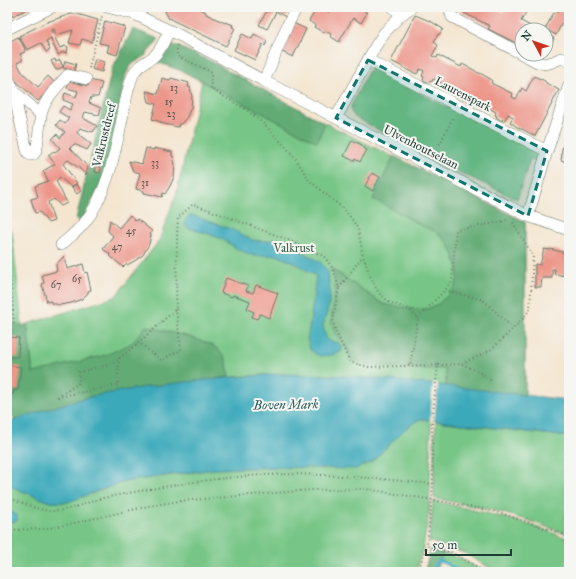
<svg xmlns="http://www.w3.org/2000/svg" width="576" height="579" font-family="'IM FELL Great Primer',serif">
  <rect width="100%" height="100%" fill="#f6f6f2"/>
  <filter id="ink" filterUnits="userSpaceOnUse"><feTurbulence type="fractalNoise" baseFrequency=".025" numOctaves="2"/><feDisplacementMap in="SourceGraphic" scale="8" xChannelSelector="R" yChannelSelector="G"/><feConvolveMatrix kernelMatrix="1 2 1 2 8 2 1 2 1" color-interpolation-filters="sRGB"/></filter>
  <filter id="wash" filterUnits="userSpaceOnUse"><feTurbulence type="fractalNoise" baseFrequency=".012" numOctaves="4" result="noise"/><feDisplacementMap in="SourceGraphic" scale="16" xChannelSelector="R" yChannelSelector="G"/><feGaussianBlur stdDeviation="0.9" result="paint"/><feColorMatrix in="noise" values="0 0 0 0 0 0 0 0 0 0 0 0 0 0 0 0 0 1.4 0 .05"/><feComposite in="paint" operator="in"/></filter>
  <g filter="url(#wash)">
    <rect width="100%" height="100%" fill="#f4e5cf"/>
    <path fill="#78c687" stroke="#4c825e" d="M 208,60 L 325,123 L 525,222 L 525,396 L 403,381 L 326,375 L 281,374 L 229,377 L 156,386 L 33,374 L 27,324 L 115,297 L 159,241 L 177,192 L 202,81 Z
      M 370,68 L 536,152 L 537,156 L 537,161 L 530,159 L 517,199 L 435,161 L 355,117 C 351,112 350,110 352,104 Z
      M 7,228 L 12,231 L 22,326 L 7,323 Z
      M 566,375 L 569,376 L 569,400 L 565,399 Z
      M 421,419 L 431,420 L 430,489 L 429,513 L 423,548 L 415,572 L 7,572 L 7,485 L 50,502 L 67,502 L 123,482 L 163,476 L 215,469 L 277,467 L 406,428 L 416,421 Z
      M 436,421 L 569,437 L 569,535 L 527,520 L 496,511 L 434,498 L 434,443 Z
      M 433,501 C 479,511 525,521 569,539 L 569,572 L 497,572 L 464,553 L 429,541 Z
      M 443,553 L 462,559 L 484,572 L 460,572 L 439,560 Z"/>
    <path fill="#62ab74" stroke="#407454" d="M 133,29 L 159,39 L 144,57 L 132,64 L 126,74 L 109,161 L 102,183 L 80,223 L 76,219 L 112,69 Z
      M 172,44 L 208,60 L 325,123 L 317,142 L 182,71 L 157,62 L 170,49 Z
      M 394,156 L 525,222 L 525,396 L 446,386 L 445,369 L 417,369 L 370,365 L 351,359 L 346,347 L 335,334 L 331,323 L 335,287 L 334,275 L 331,268 L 383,304 L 415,309 L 427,309 L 438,304 L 447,296 L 455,287 L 458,277 L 458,268 L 455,259 L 450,247 L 443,238 L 434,231 L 420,225 L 392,209 L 373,199 Z
      M 569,301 L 569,376 L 566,375 L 565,360 Z
      M 7,323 L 22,326 L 27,324 L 33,373 L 106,355 L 132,343 L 146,326 L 190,337 L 212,345 L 219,350 L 227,362 L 229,377 C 181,383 133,388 86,398 C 62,404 38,411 15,420 L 7,413 Z
      M 431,550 L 443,553 L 435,572 L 424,572 Z"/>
    <path fill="#3ba9ba" stroke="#2d7377" d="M 192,215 L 231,229 L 253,240 L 265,241 L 275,240 L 292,246 L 320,262 L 328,272 L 328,277 L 330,288 L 329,305 L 323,326 L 326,338 L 331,342 L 338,342 L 342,348 L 341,352 L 332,355 L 319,356 L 310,350 L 307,339 L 310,324 L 316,276 L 295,263 L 283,258 L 276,255 L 255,256 L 241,251 L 222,239 L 206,233 L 188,228 L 185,224 L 186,218 Z
      M 281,374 C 309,375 338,375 366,378 C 434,383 501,393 569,400 L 569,437 L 446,422 L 421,419 L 416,421 L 406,428 L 372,462 L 356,469 L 277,467 L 215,469 L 163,476 L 123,482 L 68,502 L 50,502 L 7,485 L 7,423 C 33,413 59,405 85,398 C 149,384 216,378 281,374 Z
      M 7,509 L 17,515 L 17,521 L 7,523 Z"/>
    <path fill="#f4e5cf" d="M 433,383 L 438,383 L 434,422 L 430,422 Z"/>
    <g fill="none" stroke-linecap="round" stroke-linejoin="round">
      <path stroke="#3ba9ba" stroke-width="3.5" d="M 432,572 L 437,562 L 441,561 L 461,572"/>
    </g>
    <g id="blocks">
      <path fill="#ed968a" d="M 9,7 L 32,7 L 13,16 Z
        M 163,7 L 184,7 L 184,8 L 185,7 L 196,7 L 206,12 L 206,14 L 225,23 L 226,22 L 233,25 L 232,27 L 235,28 L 226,46 L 172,20 L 171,18 L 169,19 Z
        M 269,7 L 276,12 L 267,29 L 259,25 Z
        M 279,7 L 292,7 L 286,17 L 277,12 Z
        M 318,7 L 320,7 L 329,12 L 332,7 L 334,8 L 335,7 L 342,7 L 346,9 L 347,7 L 368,7 L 365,12 L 367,13 L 361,23 L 353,18 L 339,42 L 330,36 L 331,34 L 325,31 L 324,33 L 314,27 L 315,25 L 309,21 Z
        M 465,7 L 493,7 L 504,12 L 506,7 L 529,7 L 521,21 L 538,30 L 522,30 L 522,43 L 518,41 L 516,43 L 488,29 L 490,26 L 462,12 Z
        M 566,7 L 568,7 L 569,8 L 569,20 L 562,23 L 556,35 L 545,29 L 553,14 Z
        M 71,14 L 77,14 L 98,20 L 92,42 L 82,39 L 80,45 L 69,43 L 73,30 L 56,35 L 54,29 L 51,30 L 60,48 L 65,46 L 68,47 L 67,53 L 63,52 L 58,55 L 51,40 L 52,39 L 51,38 L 46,41 L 50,50 L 46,52 L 41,43 L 27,50 L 19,36 L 47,22 Z
        M 415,15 L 432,22 L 443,29 L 440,33 L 439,35 L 438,34 L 434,42 L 438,45 L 432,56 L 437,58 L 438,55 L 461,67 L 462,64 L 474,70 L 478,73 L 480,73 L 492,80 L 491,83 L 513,94 L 512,97 L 516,99 L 522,88 L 526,91 L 534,76 L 545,81 L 546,83 L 559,90 L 535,136 L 522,129 L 520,129 L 510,122 L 513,117 L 508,114 L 505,120 L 503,119 L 502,121 L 496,117 L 497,116 L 495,115 L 496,112 L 475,101 L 473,103 L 466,100 L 453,93 L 455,90 L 433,79 L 432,82 L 430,81 L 429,83 L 423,80 L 424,77 L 422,76 L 424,71 L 420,69 L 417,74 L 407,70 L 405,68 L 391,61 Z
        M 105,21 L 125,27 L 117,55 L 107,52 L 109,45 L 99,43 Z
        M 293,23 L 306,29 L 293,57 L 280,51 Z
        M 242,34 L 252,39 L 254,34 L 267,41 L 265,46 L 263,44 L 255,60 L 234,50 Z
        M 546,34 L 554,38 L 546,54 Z
        M 18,37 L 25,49 L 24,50 L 25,52 L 20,54 L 23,60 L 17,63 L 22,72 L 38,87 L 48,76 L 55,83 L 38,101 L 15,80 L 7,69 L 13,66 L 9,60 L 7,61 L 7,43 Z
        M 55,59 L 56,62 L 60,60 L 63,67 L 56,70 L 51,61 Z
        M 95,59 L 104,62 L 102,72 L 92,69 Z
        M 65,61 L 76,64 L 74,71 L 63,68 Z
        M 162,78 L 170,80 L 171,78 L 189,83 L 188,87 L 190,87 L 192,96 L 191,107 L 187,117 L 181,124 L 179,124 L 178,127 L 160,123 L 161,122 L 152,119 L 156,104 L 149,102 L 146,91 L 158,94 Z
        M 90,80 L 102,83 L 98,97 L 91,97 L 89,103 L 101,108 L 99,115 L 85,112 L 83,118 L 97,126 L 93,132 L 80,128 L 77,133 L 91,144 L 87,150 L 74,144 L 70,148 L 88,167 L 86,175 L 79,168 L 68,160 L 63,164 L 77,183 L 71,187 L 60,177 L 56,181 L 67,203 L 61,206 L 54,199 L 48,202 L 54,221 L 48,223 L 40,212 L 35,213 L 31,199 L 38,197 L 35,186 L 48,181 L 43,171 L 55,164 L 48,155 L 54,151 L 55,152 L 60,148 L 52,139 L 57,134 L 60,138 L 65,132 L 56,125 L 60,120 L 65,124 L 69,118 L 59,112 L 63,106 L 70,110 L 73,104 L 63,100 L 65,93 L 76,97 L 78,91 L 67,88 L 69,81 L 88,86 Z
        M 7,112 L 12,129 L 7,130 Z
        M 567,135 L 569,136 L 569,163 L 561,160 L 562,155 L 561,155 L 562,149 Z
        M 352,140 L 362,145 L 362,147 L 367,150 L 360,162 L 355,159 L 354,161 L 344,156 Z
        M 146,148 L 154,150 L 154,148 L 172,152 L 172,156 L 173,156 L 175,165 L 174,177 L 170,186 L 165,194 L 163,193 L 162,197 L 144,193 L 144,191 L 136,189 L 140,173 L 133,171 L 129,161 L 142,164 Z
        M 97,165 L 101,167 L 100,173 L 95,172 Z
        M 372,173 L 380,177 L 373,191 L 365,186 Z
        M 77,184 L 81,191 L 77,194 L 72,187 Z
        M 130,215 L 136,221 L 137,219 L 152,231 L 150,234 L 151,235 L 149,244 L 143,255 L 136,260 L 127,265 L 126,264 L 123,267 L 109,255 L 110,254 L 103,249 L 113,236 L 108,231 L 110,220 L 119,228 Z
        M 568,245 L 569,245 L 569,266 L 566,266 L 566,276 L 554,274 L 555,269 L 552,269 L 552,278 L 542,278 L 541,287 L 535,287 L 535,264 L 540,265 L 544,249 L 550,250 L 550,249 L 566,253 Z
        M 64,256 L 67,269 L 83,264 L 85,273 L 87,272 L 91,290 L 88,291 L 88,293 L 82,299 L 71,303 L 60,305 L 51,303 L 51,301 L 47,302 L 42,284 L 44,283 L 42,275 L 57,271 L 56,265 Z
        M 226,278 L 248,286 L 246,291 L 253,293 L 256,285 L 278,293 L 269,318 L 260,314 L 257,319 L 252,317 L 254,312 L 247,309 L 250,301 L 233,295 L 232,297 L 221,293 Z
        M 9,337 L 19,338 L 18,357 L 7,357 Z
        M 7,365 L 21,367 L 18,390 L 14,390 L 13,394 L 7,393 Z"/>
    </g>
  </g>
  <g filter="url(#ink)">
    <use href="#blocks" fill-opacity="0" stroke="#6a786a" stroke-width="1"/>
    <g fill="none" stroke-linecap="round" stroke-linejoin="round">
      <defs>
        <path id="minor" d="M 107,7 L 134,14 L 177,34 L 264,81 L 528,216 L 569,230
          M 393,7 L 401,15
          M 449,7 L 452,17 L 537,62 C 546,66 553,62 561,58 L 569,61
          M 7,29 L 52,7
          M 368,60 L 547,151
          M 7,76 L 15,92 L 18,112 L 27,150 L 29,154 L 31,155 C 35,155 36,151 37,147 L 41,115
          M 264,81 L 288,24 L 297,7
          M 15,92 L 41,115 C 45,98 57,87 68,75 L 86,79
          M 336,118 L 375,47 L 384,33 L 401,15 L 412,7
          M 528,216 L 547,151 L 569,85
          M 61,245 C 69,238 78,231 85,222 C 107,195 115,152 122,119 C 125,105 127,89 133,75 C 138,64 146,63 153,57 C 161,51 165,39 169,31"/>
      </defs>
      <use href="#minor" stroke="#6a786a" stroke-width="12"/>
      <path stroke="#6a786a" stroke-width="2" stroke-dasharray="1 3" stroke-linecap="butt" d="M 177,45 L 177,56 L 211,72 L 211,89 L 247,110 L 266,126 L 294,156 L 309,180 L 341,207 L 349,215 L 358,229 L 363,256 L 371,278 L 378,292 L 389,302 L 408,309 L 418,318 L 410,366
        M 89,68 L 102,16
        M 434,155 L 454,116
        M 7,238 L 14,323 L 7,321
        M 339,288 L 362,257
        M 445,290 L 483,300 L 513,328
        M 7,306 L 12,301
        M 418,318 L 445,290 L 452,281 L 456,230 L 501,222 L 509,219
        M 138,342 L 161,360 L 181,350 L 176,309
        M 119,358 L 118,385 L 58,397 L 79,383 L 79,372 L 112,364 L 135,346 L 176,309 L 177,237 L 178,218 L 193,204 L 286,239 L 324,256 L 333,269 L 339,288 L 333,320 L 335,330 L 350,362 L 369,367 L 438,365 L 436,382 L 432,424 L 433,484 L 427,546 L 451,552 L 486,572
        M 462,364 L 479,372 L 492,381
        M 438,365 L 462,364 L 492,349 L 522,320 L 530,309 L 533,256 L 512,221
        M 7,497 C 20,502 37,510 50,511 C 68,512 87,502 103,498 C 148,489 193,481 238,477 C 303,470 368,478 433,484
        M 7,530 L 42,529 L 61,526 L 149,506 L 179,501 L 311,490 L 366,489 L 434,500 L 497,512 L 569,536
        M 418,572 L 426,546"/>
      <use href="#minor" stroke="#fff" stroke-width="11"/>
    </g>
  </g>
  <path fill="#0f766e" fill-opacity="0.2" stroke="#0f766e" stroke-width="3" stroke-dasharray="8 5" stroke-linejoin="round" d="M 368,60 L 547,151 L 528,216 L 336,118 Z"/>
  <g text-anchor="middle" stroke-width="4" stroke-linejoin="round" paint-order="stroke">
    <g font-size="10" fill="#52534a">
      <text x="174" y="91">13</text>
      <text x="169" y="105">15</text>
      <text x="171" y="117">23</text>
      <text x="155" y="166">33</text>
      <text x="145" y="186">31</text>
      <text x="131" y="234">45</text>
      <text x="117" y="250">47</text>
      <text x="77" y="282">65</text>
      <text x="56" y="288">67</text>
    </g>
    <g font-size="12" fill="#1f3d34" stroke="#f6f6f2">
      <text transform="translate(463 94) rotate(27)" y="4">Laurenspark</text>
      <text transform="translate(104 135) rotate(-76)" y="4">Valkrustdreef</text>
      <text transform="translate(421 147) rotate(27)" y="4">Ulvenhoutselaan</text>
    </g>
    <g font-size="12" fill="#355f49" stroke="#f6f6f2">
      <text x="294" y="252">Valkrust</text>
    </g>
    <g font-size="13" font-style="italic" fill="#275d5c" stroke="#f6f6f2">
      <text transform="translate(286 404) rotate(-1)" y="5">Boven Mark</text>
    </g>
  </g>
  <rect width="576" height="579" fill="none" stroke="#f6f6f2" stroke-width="24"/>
  <g transform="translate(534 42) rotate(310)"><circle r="19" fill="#f6f6f2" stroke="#a0aca6"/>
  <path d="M0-3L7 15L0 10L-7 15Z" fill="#c8321e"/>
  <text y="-6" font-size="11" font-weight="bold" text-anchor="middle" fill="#1f3d34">N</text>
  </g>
  <path d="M426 549v6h85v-6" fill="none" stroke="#1f3d34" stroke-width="2"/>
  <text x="432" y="549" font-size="12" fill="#1f3d34" stroke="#f6f6f2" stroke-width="3" paint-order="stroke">50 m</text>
</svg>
